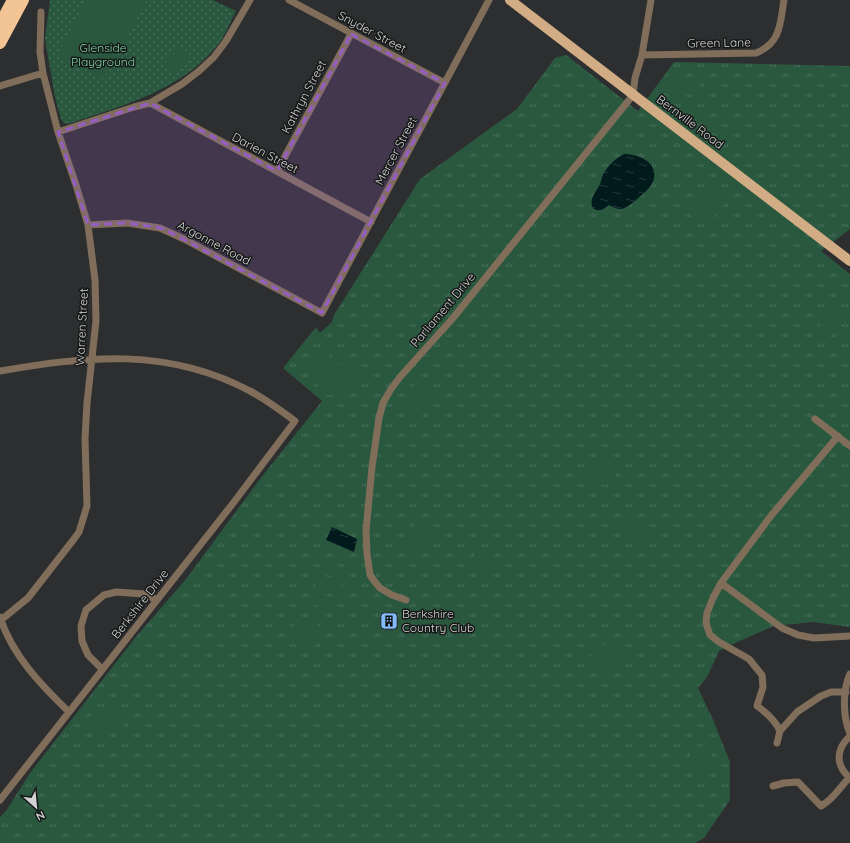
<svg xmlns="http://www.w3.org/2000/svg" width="850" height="843" font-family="Quicksand,sans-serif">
  <defs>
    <pattern id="grass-tufts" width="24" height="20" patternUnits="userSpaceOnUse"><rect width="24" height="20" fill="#2a583f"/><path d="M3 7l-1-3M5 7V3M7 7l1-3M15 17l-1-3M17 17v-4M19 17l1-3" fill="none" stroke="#486f5a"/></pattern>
    <pattern id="park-dots" width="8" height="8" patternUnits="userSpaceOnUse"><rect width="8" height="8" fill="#2a583f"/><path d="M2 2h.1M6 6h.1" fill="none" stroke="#486f5a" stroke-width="1.8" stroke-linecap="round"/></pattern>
    <pattern id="water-ripples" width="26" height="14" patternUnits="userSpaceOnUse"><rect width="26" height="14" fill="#011a1c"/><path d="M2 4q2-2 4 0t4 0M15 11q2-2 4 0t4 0" fill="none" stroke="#253a3c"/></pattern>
  </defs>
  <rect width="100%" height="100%" fill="#2d2e30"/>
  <path fill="url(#grass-tufts)" d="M 566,55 L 638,111 L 674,62 L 850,66 L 850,229 L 821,251 L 850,274 L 850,627 L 813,622 L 774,626 L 735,643 L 719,651 L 707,677 L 698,688 L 714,722 L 730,762 L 730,800 L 704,838 L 695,843 L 0,843 L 0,817 L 6,811 L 30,773 L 135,638 L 186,579 L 260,479 L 322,401 L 283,368 L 316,327 L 320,333 L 332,322 L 334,315 L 420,179 L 517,109 L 555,58 Z"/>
  <path fill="url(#park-dots)" d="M 50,0 L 213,0 L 236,11 C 231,20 227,31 222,39 C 186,90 123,105 68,124 L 64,123 L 61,119 L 55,97 L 45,39 Z"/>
  <path fill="#2a583f" d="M 87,0 L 147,0 L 104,79 L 57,54 Z
    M 181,46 L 192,56 L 175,74 L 164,64 Z
    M 679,76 L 695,79 L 699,82 L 701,88 L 697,94 L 674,95 C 670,89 671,83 673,78 Z
    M 710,191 C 716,192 722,198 725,203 L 708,223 L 704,224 L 689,214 L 689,211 L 699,198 Z
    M 833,304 L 842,308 L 847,312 L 847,315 C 841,324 826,350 815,334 L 830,306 Z
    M 318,347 L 325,348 L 330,353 C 329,357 327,358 325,361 C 318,368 317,375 307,366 L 306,359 L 314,350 Z
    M 343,363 C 351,364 355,366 357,374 C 352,385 339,389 330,395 L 324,394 L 319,391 L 318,382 L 334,367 Z
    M 417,381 L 422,381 L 430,389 L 432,393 L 422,416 L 408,415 L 407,413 L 411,390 Z
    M 593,459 C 602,461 610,466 616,472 C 617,487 599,488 590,479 C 588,476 587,471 585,467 L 591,460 Z
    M 635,516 L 641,521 L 647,529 C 645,540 639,542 629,543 L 621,539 C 619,528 625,521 635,516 Z
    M 418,517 L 434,525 L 434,526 L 425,544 L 424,550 L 420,554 C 412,552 405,548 405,540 L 411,532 Z
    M 481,549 C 494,552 499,557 497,571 L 491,573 L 486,573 C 478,567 467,555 481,549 Z
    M 327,561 L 351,572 L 346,583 L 322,572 Z
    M 320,575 L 345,586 L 340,598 L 315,587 Z
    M 314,590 L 338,601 L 333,613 L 309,602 Z
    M 306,620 C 339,625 310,668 294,637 C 289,627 297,621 306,620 Z
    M 612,643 C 623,644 629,652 625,663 C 620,667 617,667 611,666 C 608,666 604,667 601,667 C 599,667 597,665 595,664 C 582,654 603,643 612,643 Z
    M 111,708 L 122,714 L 125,717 L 124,727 L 119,729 L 111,729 L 98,731 L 91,728 L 87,724 L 88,718 L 91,715 Z
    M 704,745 C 712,750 716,766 709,774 C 698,779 685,766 691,754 C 693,750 700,747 704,745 Z"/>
  <path fill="url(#water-ripples)" d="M 624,154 C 637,154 657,161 654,178 C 653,186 643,194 637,199 C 632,203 627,208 621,209 C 616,209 613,207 609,205 C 603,210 598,213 592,207 C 590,198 595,193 599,186 C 601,183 601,180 602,177 C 606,167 615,159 624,154 Z
    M 332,527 L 357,539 L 354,552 L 326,540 Z"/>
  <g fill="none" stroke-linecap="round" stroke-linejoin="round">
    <path stroke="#806e5a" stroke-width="7" d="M 289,0 L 445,83
      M 642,55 L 756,53 C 781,43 780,24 784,0
      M 0,86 L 43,73
      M 150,103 L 371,222
      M 58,132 L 134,107 L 150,103 L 182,84 L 199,71 L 214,57 L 226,41 L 250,0
      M 277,171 L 351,34
      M 88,225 L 127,223 L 160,228 L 184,239 L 322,313 L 489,0
      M 0,371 C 88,356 167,347 250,391 C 266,399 280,410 295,421 L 234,502 L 0,800
      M 815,419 L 850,446
      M 721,583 L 782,628 L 798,635 L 814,638 L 850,636
      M 406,600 L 392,595 L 380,588 L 375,582 L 370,575 L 367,554 L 366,531 L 372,467 L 379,418 L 383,403 L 391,389 L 400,377 L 453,318 L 633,95 L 635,78 L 642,55 L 651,0
      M 0,617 C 12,655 41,685 69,712
      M 1,620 L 28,598 L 74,539 L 79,532 L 87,506 L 85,439 L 87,403 L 96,321 L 95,280 L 88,225 L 76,185 L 58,132 L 43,73 L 40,52 L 41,12
      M 102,669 L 88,655 L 82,641 L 81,626 L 86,610 L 104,595 L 116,592 L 144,594 L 157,600
      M 850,674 C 842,691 843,717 850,734
      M 780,731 C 775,720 767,713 757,706 L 763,687 L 762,675 L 749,659 L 719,642 L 710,635 L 706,623 L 707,613 L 713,598 L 721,583 L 770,517 L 838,436
      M 850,736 C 836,749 835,765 850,778
      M 777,743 L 780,731 L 797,712 L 821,696 L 831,692 L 846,692
      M 773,786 L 784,783 L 798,782 L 821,806 C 833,800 840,787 849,778"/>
    <path stroke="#d2ac84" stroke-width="10" d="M 510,0 L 850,261"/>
    <path stroke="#f3c494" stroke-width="12" d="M 0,24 L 13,0
      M 0,43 L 23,0"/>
  </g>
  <path fill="#955ec5" fill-opacity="0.2" stroke="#955ec5" stroke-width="3" stroke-dasharray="8 5" stroke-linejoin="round" d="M 351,34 L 445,83 L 322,313 L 175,235 L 160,228 L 127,223 L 88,225 L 58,132 L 150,103 L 277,171 Z"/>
  <defs>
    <symbol id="building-square" viewBox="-11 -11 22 22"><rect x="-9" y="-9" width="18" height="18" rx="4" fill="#84bcfb" stroke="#161717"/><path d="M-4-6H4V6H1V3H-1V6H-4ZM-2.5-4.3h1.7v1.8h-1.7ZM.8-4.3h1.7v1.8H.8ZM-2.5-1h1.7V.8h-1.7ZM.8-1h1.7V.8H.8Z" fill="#111"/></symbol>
  </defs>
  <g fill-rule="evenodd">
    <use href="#building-square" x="379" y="611" width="20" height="20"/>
  </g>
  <g text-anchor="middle" stroke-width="3" stroke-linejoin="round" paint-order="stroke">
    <g font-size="12" fill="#d2d3d4" stroke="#161717">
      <text transform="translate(372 32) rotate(28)" y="4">Snyder Street</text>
      <text transform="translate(719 43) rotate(-1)" y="4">Green Lane</text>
      <text transform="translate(304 97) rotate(-62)" y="4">Kathryn Street</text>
      <text transform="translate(690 122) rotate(37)" y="4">Bernville Road</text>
      <text transform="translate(396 151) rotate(-62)" y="4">Mercer Street</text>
      <text transform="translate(265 153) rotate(28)" y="4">Darien Street</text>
      <text transform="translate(214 243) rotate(28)" y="4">Argonne Road</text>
      <text transform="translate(443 310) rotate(-50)" y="4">Parliament Drive</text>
      <text transform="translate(82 327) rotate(-87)" y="4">Warren Street</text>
      <text transform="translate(140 604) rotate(-52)" y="4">Berkshire Drive</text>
    </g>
    <g font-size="12" fill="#7fd8a6" stroke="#161717">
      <text x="103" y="52">Glenside<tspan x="103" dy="14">Playground</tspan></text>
    </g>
    <g font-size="12" fill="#d2d3d4" stroke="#161717" text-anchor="start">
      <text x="402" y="618">Berkshire<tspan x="402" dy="14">Country Club</tspan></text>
    </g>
  </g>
  <g transform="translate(36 807) rotate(153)" stroke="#161717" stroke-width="3" paint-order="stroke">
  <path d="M0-3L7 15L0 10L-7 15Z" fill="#d2d3d4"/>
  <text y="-6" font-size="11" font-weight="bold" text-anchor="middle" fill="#d2d3d4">N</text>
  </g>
</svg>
